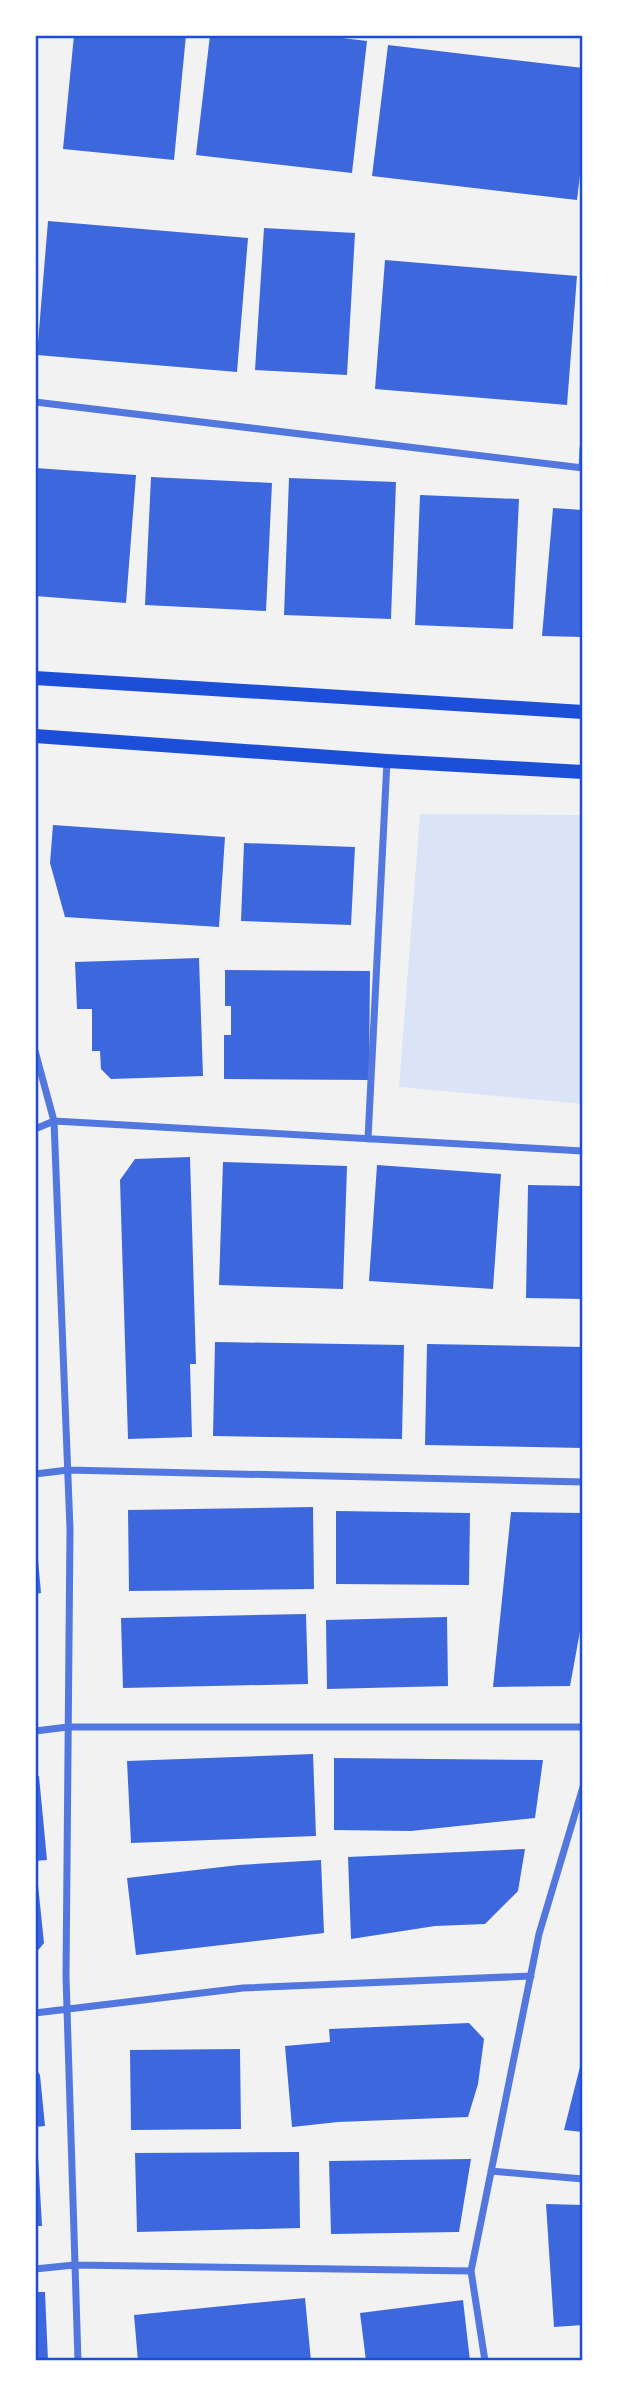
<svg xmlns="http://www.w3.org/2000/svg" width="618" height="2396" font-family="Mulish,sans-serif">
  <rect width="100%" height="100%" fill="#f2f2f2"/>
  <path fill="#dbe4f7" d="M 420,814 L 583,815 L 583,1104 L 399,1087 Z"/>
  <path fill="#3d67dc" d="M 74,35 L 186,35 L 174,160 L 63,149 Z
    M 210,35 L 318,35 L 367,41 L 352,173 L 196,155 Z
    M 388,45 L 583,68 L 583,150 L 577,200 L 372,176 Z
    M 48,221 L 248,238 L 237,372 L 37,355 Z
    M 264,228 L 355,233 L 347,375 L 255,370 Z
    M 385,260 L 577,276 L 567,405 L 375,389 Z
    M 35,468 L 136,475 L 126,603 L 35,596 Z
    M 151,477 L 272,483 L 266,611 L 145,605 Z
    M 289,478 L 396,482 L 391,619 L 284,615 Z
    M 420,495 L 519,499 L 513,629 L 415,625 Z
    M 553,508 L 583,510 L 583,637 L 542,636 Z
    M 53,825 L 225,837 L 219,927 L 65,917 L 50,863 Z
    M 244,843 L 355,847 L 351,925 L 241,921 Z
    M 199,958 L 203,1076 L 111,1079 L 101,1069 L 100,1051 L 92,1051 L 92,1009 L 77,1009 L 75,962 Z
    M 225,970 L 370,971 L 369,1080 L 224,1079 L 224,1035 L 231,1035 L 231,1006 L 225,1006 Z
    M 190,1157 L 196,1364 L 190,1364 L 192,1437 L 128,1439 L 120,1180 L 135,1159 Z
    M 223,1162 L 347,1166 L 343,1289 L 219,1285 Z
    M 377,1165 L 501,1174 L 493,1289 L 369,1281 Z
    M 528,1185 L 583,1186 L 583,1299 L 526,1298 Z
    M 215,1342 L 404,1345 L 402,1439 L 213,1436 Z
    M 427,1344 L 583,1347 L 583,1448 L 425,1445 Z
    M 313,1507 L 314,1589 L 129,1591 L 128,1510 Z
    M 336,1511 L 470,1513 L 469,1585 L 336,1584 Z
    M 511,1512 L 583,1513 L 583,1615 L 570,1686 L 493,1687 Z
    M 37,1548 L 41,1593 L 35,1594 L 35,1549 Z
    M 306,1614 L 308,1684 L 123,1688 L 121,1618 Z
    M 447,1617 L 448,1686 L 327,1689 L 326,1620 Z
    M 313,1754 L 316,1836 L 131,1843 L 127,1761 Z
    M 334,1758 L 543,1760 L 535,1818 L 411,1831 L 334,1830 Z
    M 39,1776 L 47,1860 L 35,1861 L 35,1777 Z
    M 525,1849 L 518,1891 L 485,1924 L 435,1926 L 351,1939 L 348,1857 Z
    M 321,1860 L 324,1933 L 136,1955 L 127,1878 L 239,1865 Z
    M 35,1885 L 38,1885 L 44,1943 L 35,1954 Z
    M 469,2023 L 484,2039 L 478,2084 L 468,2117 L 338,2122 L 292,2127 L 285,2046 L 330,2042 L 329,2029 Z
    M 240,2049 L 241,2129 L 131,2130 L 130,2050 Z
    M 582,2059 L 583,2059 L 583,2132 L 564,2130 Z
    M 35,2067 L 40,2075 L 45,2126 L 35,2127 Z
    M 299,2152 L 300,2228 L 137,2232 L 135,2153 Z
    M 35,2155 L 38,2155 L 42,2226 L 35,2226 Z
    M 471,2159 L 459,2232 L 331,2234 L 329,2161 Z
    M 546,2204 L 583,2205 L 583,2325 L 554,2327 Z
    M 35,2292 L 45,2292 L 48,2361 L 35,2361 Z
    M 305,2298 L 311,2361 L 138,2361 L 134,2315 Z
    M 463,2300 L 470,2361 L 366,2361 L 360,2313 Z"/>
  <g fill="none" stroke-linecap="round" stroke-linejoin="round">
    <path stroke="#5277de" stroke-width="7" d="M 35,402 L 583,468
      M 582,468 L 583,448
      M 35,1051 L 54,1121 L 70,1529 L 66,1977 L 78,2361
      M 35,1129 L 54,1121 L 583,1151
      M 368,1139 L 387,761
      M 35,1474 L 68,1470 L 583,1482
      M 35,1731 L 68,1727 L 583,1727
      M 35,2013 L 243,1988 L 531,1976
      M 491,2171 L 583,2179
      M 35,2269 L 74,2265 L 471,2271
      M 485,2361 L 471,2271 L 539,1934 L 583,1787"/>
    <path stroke="#1d4ed8" stroke-width="14" d="M 35,678 L 583,712
      M 35,736 L 387,761 L 583,772"/>
  </g>
  <rect width="618" height="2396" fill="none" stroke="#ffffff" stroke-width="74"/>
  <rect x="37" y="37" width="544" height="2322" fill="none" stroke="#1d4ed8" stroke-width="2.5"/>
</svg>
